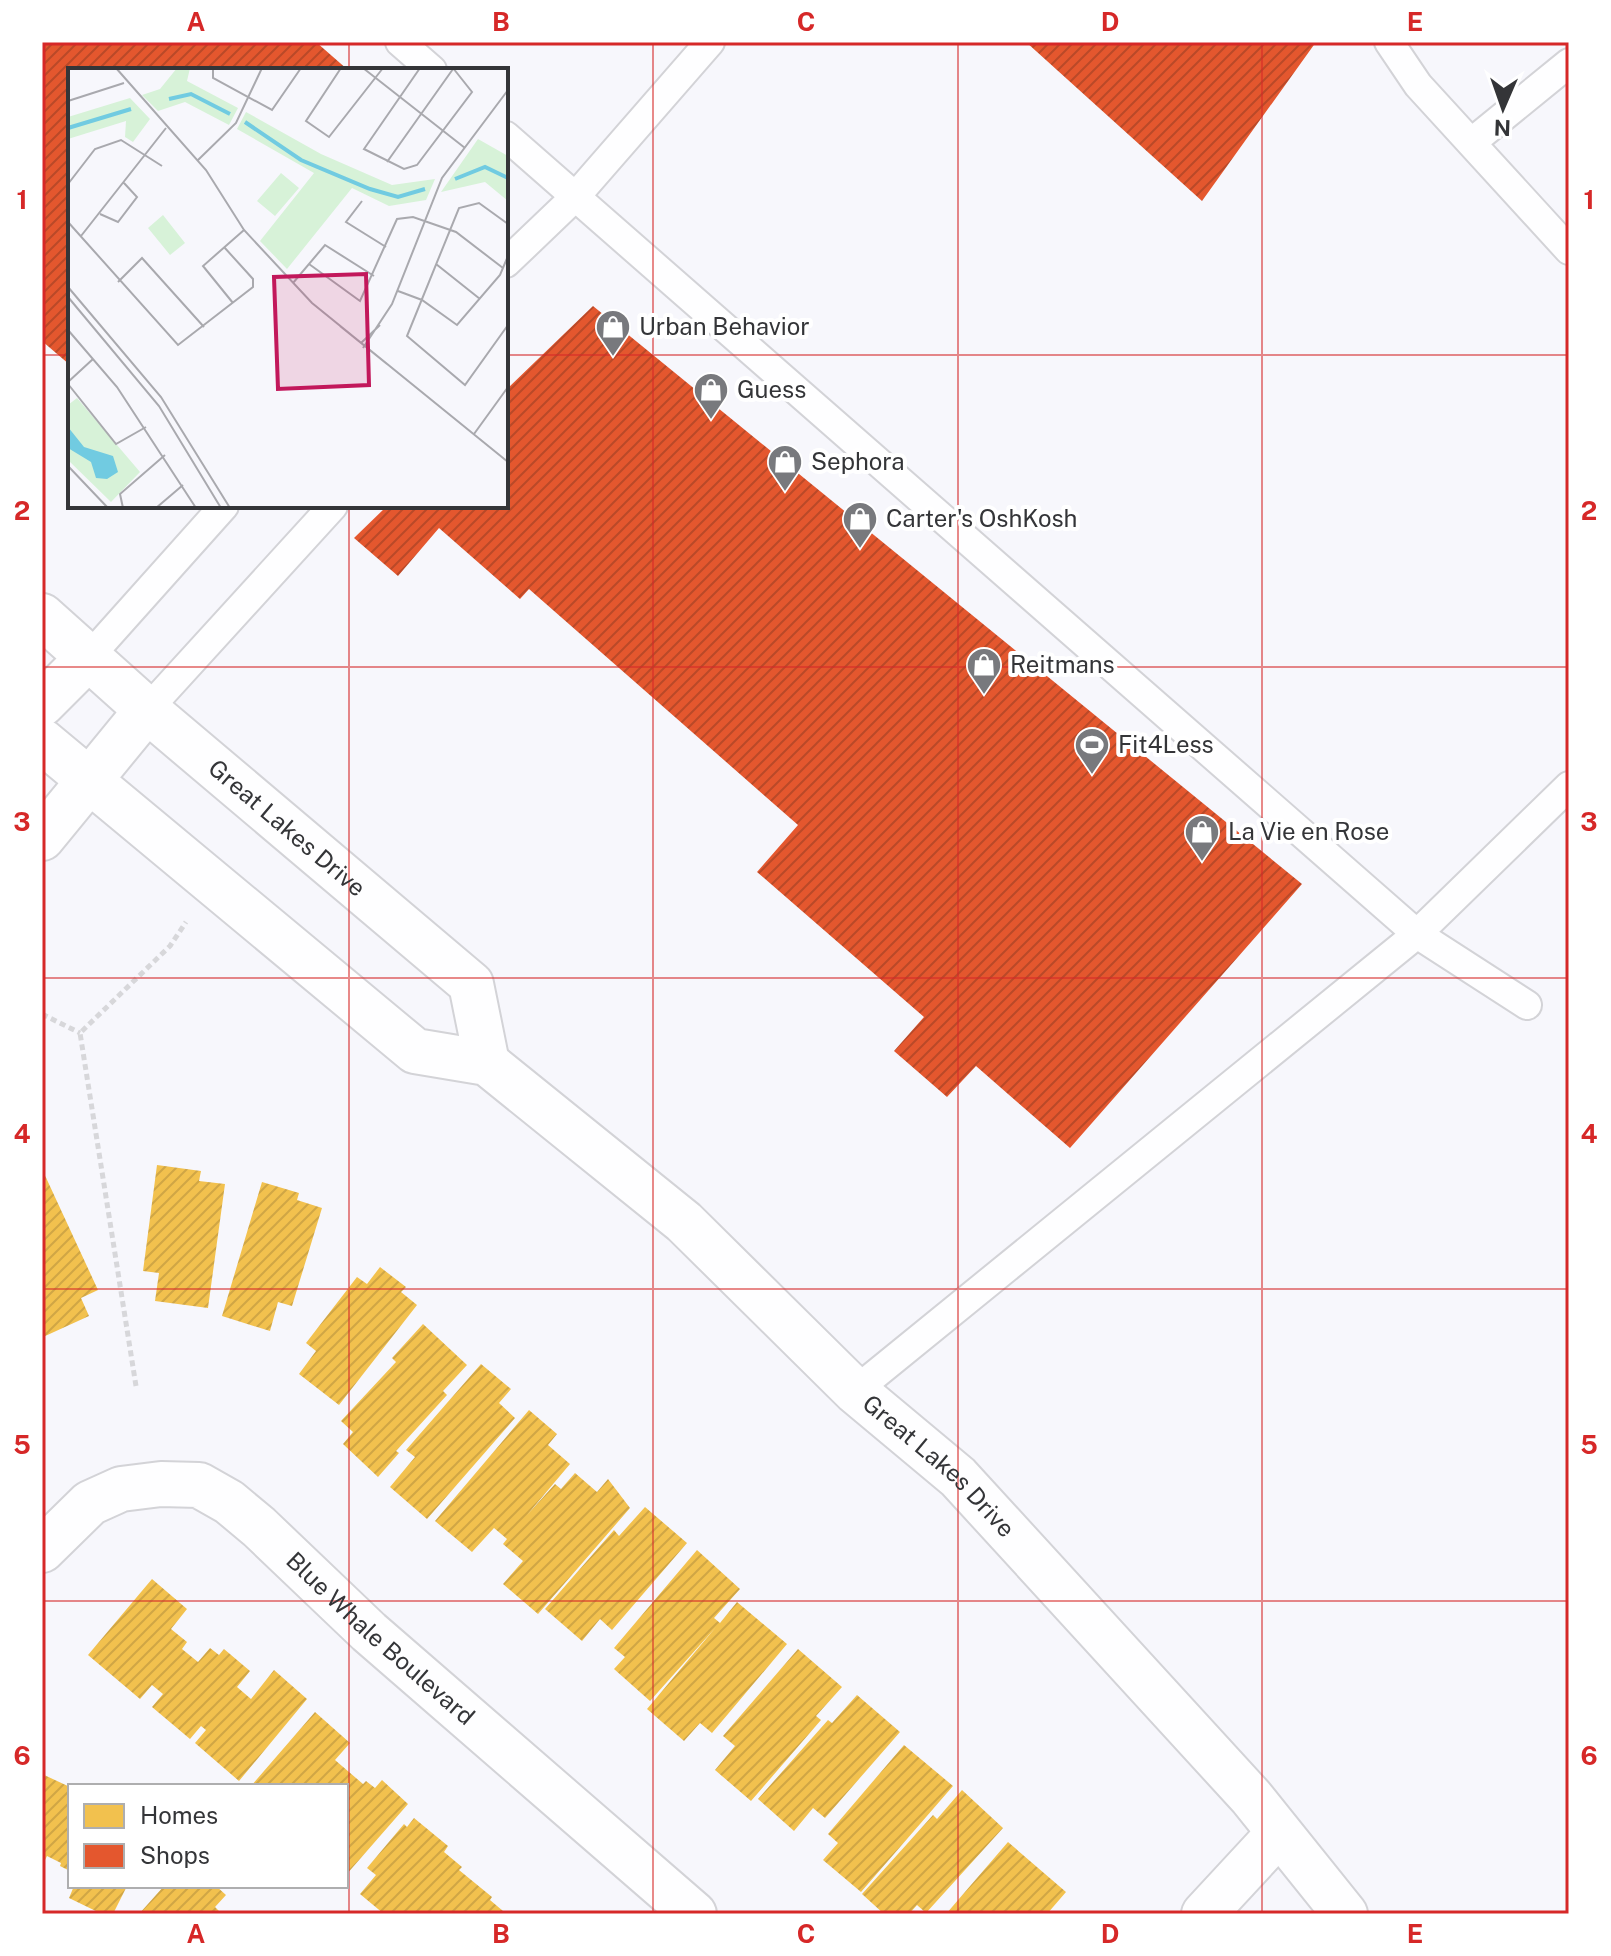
<svg xmlns="http://www.w3.org/2000/svg" width="1611" height="1956" font-family="'Public Sans',sans-serif">
  <defs>
    <pattern id="homes-hatch" width="6" height="6" patternUnits="userSpaceOnUse" patternTransform="scale(2)"><rect width="6" height="6" fill="#f2c14e"/><path d="M-1 1l2-2M0 6l6-6M5 7l2-2" fill="none" stroke="#d0a645"/></pattern>
    <pattern id="shops-hatch" width="6" height="6" patternUnits="userSpaceOnUse" patternTransform="scale(2)"><rect width="6" height="6" fill="#e4572e"/><path d="M-1 1l2-2M0 6l6-6M5 7l2-2" fill="none" stroke="#ba4928"/></pattern>
  </defs>
  <rect width="100%" height="100%" fill="#f7f7fc"/>
  <path fill="url(#homes-hatch)" d="M 157,1165 L 201,1171 L 199,1181 L 225,1184 L 208,1308 L 155,1301 L 159,1273 L 143,1271 Z
    M 42,1169 L 98,1290 L 81,1298 L 89,1316 L 43,1337 Z
    M 262,1182 L 299,1193 L 297,1200 L 322,1208 L 292,1306 L 278,1302 L 270,1331 L 222,1316 Z
    M 380,1267 L 406,1287 L 401,1292 L 417,1305 L 339,1405 L 299,1374 L 316,1351 L 306,1343 L 357,1277 L 367,1284 Z
    M 423,1324 L 467,1365 L 443,1391 L 447,1395 L 396,1451 L 399,1453 L 378,1477 L 343,1444 L 353,1432 L 341,1421 L 396,1362 L 392,1358 Z
    M 481,1364 L 511,1389 L 499,1403 L 515,1418 L 427,1519 L 390,1487 L 415,1457 L 406,1450 Z
    M 529,1410 L 557,1434 L 548,1445 L 570,1464 L 527,1515 L 555,1484 L 561,1489 L 575,1473 L 597,1492 L 608,1479 L 630,1508 L 538,1614 L 503,1584 L 523,1561 L 503,1544 L 507,1539 L 494,1528 L 472,1552 L 435,1521 Z
    M 645,1507 L 687,1543 L 612,1630 L 600,1619 L 582,1641 L 545,1609 L 614,1530 L 619,1536 Z
    M 697,1550 L 740,1589 L 714,1618 L 720,1623 L 737,1602 L 787,1644 L 712,1733 L 700,1723 L 684,1741 L 647,1709 L 716,1627 L 650,1701 L 614,1669 L 625,1657 L 614,1648 Z
    M 152,1579 L 187,1609 L 171,1629 L 187,1642 L 182,1649 L 198,1662 L 210,1648 L 219,1655 L 224,1649 L 250,1671 L 237,1687 L 251,1699 L 274,1670 L 307,1699 L 239,1781 L 195,1743 L 206,1730 L 201,1726 L 190,1739 L 152,1707 L 163,1694 L 152,1685 L 140,1699 L 88,1655 Z
    M 798,1649 L 842,1687 L 816,1716 L 821,1720 L 751,1801 L 715,1770 L 735,1746 L 723,1736 Z
    M 857,1695 L 900,1732 L 825,1818 L 813,1808 L 794,1831 L 758,1799 L 828,1720 L 832,1723 Z
    M 315,1712 L 350,1743 L 335,1760 L 363,1784 L 366,1781 L 375,1788 L 382,1780 L 408,1804 L 346,1875 L 346,1786 L 251,1786 Z
    M 904,1745 L 953,1786 L 861,1892 L 823,1860 L 838,1843 L 828,1834 Z
    M 42,1774 L 70,1787 L 70,1871 L 60,1866 L 61,1863 L 47,1856 L 42,1866 Z
    M 962,1790 L 1003,1828 L 926,1913 L 917,1905 L 909,1914 L 884,1914 L 862,1894 L 933,1815 L 937,1819 Z
    M 414,1818 L 448,1846 L 444,1852 L 462,1867 L 459,1870 L 492,1897 L 490,1900 L 503,1911 L 500,1914 L 384,1914 L 360,1894 L 376,1875 L 367,1868 L 404,1824 L 407,1827 Z
    M 1008,1842 L 1066,1892 L 1047,1914 L 946,1914 Z
    M 74,1886 L 127,1886 L 113,1914 L 102,1914 L 69,1898 Z
    M 164,1886 L 216,1886 L 226,1895 L 215,1907 L 222,1914 L 139,1914 Z"/>
  <path fill="url(#shops-hatch)" d="M 42,42 L 316,42 L 348,70 L 70,70 L 70,365 L 42,341 Z
    M 1026,42 L 1316,42 L 1202,201 Z
    M 593,306 L 1302,884 L 1070,1148 L 976,1066 L 947,1097 L 894,1051 L 924,1017 L 757,872 L 798,825 L 529,589 L 520,599 L 439,528 L 398,576 L 354,538 L 387,506 L 506,506 L 506,390 Z"/>
  <g fill="none" stroke-linecap="round" stroke-linejoin="round">
    <defs>
      <path id="service" d="M 400,42 L 432,70
        M 1389,42 L 1418,85 L 1569,250
        M 506,136 L 1417,934 L 1527,1005
        M 1472,142 L 1569,63
        M 506,263 L 575,197 L 710,42
        M 89,657 L 224,506
        M 147,710 L 333,506
        M 855,1391 L 1417,934 L 1569,786"/>
      <g id="minor">
        <path id="s1" d="M 42,1550 L 90,1503 L 121,1489 L 161,1484 L 199,1485 L 229,1502 L 259,1527 L 369,1632 L 694,1914"/>
        <path d="M 1204,1914 L 1279,1833"/>
      </g>
      <g id="tertiary">
        <path id="s2" d="M 42,616 L 147,710 L 471,984 L 487,1063"/>
        <path d="M 42,704 L 89,657"/>
        <path id="s3" d="M 42,741 L 415,1051 L 487,1063 L 684,1222 L 855,1391 L 958,1477 L 1251,1797 L 1345,1914"/>
        <path d="M 42,838 L 147,710"/>
      </g>
    </defs>
    <use href="#service" stroke="#d3d3d7" stroke-width="32"/>
    <use href="#minor" stroke="#d3d3d7" stroke-width="48"/>
    <use href="#tertiary" stroke="#d3d3d7" stroke-width="48"/>
    <path stroke="#d7d7da" stroke-width="5" stroke-dasharray="6 4" stroke-linecap="butt" d="M 42,1014 L 80,1033
      M 136,1386 L 80,1033 L 170,946 L 186,922"/>
    <use href="#service" stroke="#fefeff" stroke-width="28"/>
    <use href="#minor" stroke="#fefeff" stroke-width="44"/>
    <use href="#tertiary" stroke="#fefeff" stroke-width="44"/>
  </g>
  <path fill="none" stroke="#d62828" stroke-width="2" stroke-opacity="0.55" d="M 349,42 L 349,70M 653,42 L 653,1914M 958,42 L 958,1914M 1262,42 L 1262,1914M 42,355 L 70,355M 506,355 L 1569,355M 349,506 L 349,1914M 42,667 L 1569,667M 42,978 L 1569,978M 42,1289 L 1569,1289M 42,1601 L 1569,1601"/>
  <defs>
    <symbol id="shop-pin" viewBox="-11 -11 22 30"><path d="M0 17L-7.5 6A9.5 9.5 0 1 1 7.5 6Z" fill="#78797d" stroke="#fff"/><path d="M-5-2.5h2.3a2.7 3.5 0 0 1 5.4 0H5L5.5 6h-11ZM-1.5-2.5h3a1.5 2.3 0 0 0-3 0Z" fill="#fff"/></symbol>
    <symbol id="stadium-pin" viewBox="-11 -11 22 30"><path d="M0 17L-7.5 6A9.5 9.5 0 1 1 7.5 6Z" fill="#78797d" stroke="#fff"/><path d="M0-5a6.5 5 0 1 0 0 10a6.5 5 0 1 0 0-10ZM-3.5-1.8h7v3.6h-7Z" fill="#fff"/></symbol>
  </defs>
  <g fill-rule="evenodd">
    <use href="#shop-pin" x="593" y="307" width="40" height="54"/>
    <use href="#shop-pin" x="691" y="370" width="40" height="54"/>
    <use href="#shop-pin" x="765" y="442" width="40" height="54"/>
    <use href="#shop-pin" x="840" y="499" width="40" height="54"/>
    <use href="#shop-pin" x="964" y="645" width="40" height="54"/>
    <use href="#stadium-pin" x="1072" y="725" width="40" height="54"/>
    <use href="#shop-pin" x="1182" y="812" width="40" height="54"/>
  </g>
  <g text-anchor="middle" stroke-width="8" stroke-linejoin="round" paint-order="stroke">
    <g font-size="24" fill="#343538" stroke="#fff" text-anchor="start">
      <text x="639" y="335">Urban Behavior</text>
      <text x="737" y="398">Guess</text>
      <text x="811" y="470">Sephora</text>
      <text x="886" y="527">Carter's OshKosh</text>
      <text x="1010" y="673">Reitmans</text>
      <text x="1118" y="753">Fit4Less</text>
      <text x="1228" y="840">La Vie en Rose</text>
    </g>
    <g font-size="24" fill="#343538" stroke="#fff">
      <text dy="8" stroke="none"><textPath href="#s2" startOffset="324">Great Lakes Drive</textPath></text>
      <text dy="8" stroke="none"><textPath href="#s3" startOffset="1164">Great Lakes Drive</textPath></text>
      <text dy="8" stroke="none"><textPath href="#s1" startOffset="418">Blue Whale Boulevard</textPath></text>
    </g>
  </g>
  <g transform="translate(68 68)">
    <rect width="440" height="440" fill="#f7f7fc"/>
    <path d="M 109,0 L 122,0 L 119,13 L 170,40 L 161,57 L 117,34 L 90,43 L 74,27 L 92,21 ZM 62,30 L 82,51 L 65,74 L 57,69 L 58,53 L 0,71 L 0,49 ZM 178,44 L 253,86 L 324,117 L 367,111 L 358,132 L 321,138 L 284,120 L 219,201 L 192,173 L 246,105 L 169,61 ZM 410,71 L 440,88 L 440,133 L 417,114 L 373,124 ZM 9,330 L 72,404 L 43,434 L 0,392 L 0,337 Z" fill="#d7f2d8"/>
    <path d="M 213,105 L 231,120 L 207,148 L 189,133 ZM 95,147 L 117,175 L 102,187 L 80,160 Z" fill="#d7f2d8"/>
    <path d="M 0,359 L 16,379 L 45,388 L 50,404 L 39,411 L 28,410 L 23,394 L 0,380 Z" fill="#71cbe1"/>
    <path fill="none" stroke="#71cbe1" stroke-width="4" d="M 101,31 L 123,26 L 162,46M 177,54 L 233,92 L 302,121 L 330,129 L 357,121M 0,60 L 63,41M 387,111 L 417,99 L 440,110"/>
    <path fill="none" stroke="#a9a9ae" stroke-width="2" d="M 48,0 L 138,102 L 176,162 L 244,235 L 440,394M 145,0 L 145,10 L 204,42 L 233,0M 273,0 L 238,53 L 261,69 L 315,0M 295,0 L 397,80M 352,0 L 296,81 L 336,101 L 349,97 L 404,24 L 385,0M 0,33 L 56,15M 129,93 L 168,55 L 194,0M 319,94 L 385,1M 0,116 L 27,81 L 53,72 L 94,98M 294,133 L 278,154 L 318,179M 32,146 L 50,154 L 69,129 L 56,115M 0,154 L 110,277 L 185,219 L 185,211 L 156,179M 440,156 L 411,135 L 391,140 L 339,268 L 397,317 L 440,257M 13,168 L 98,60M 241,196 L 292,233 L 329,151 L 345,149 L 388,164 L 435,200M 368,196 L 412,231M 50,214 L 74,190 L 136,259M 225,215 L 257,177 L 306,208M 0,219 L 93,329 L 162,440M 330,223 L 354,232 L 389,257 L 432,207 L 440,188M 0,229 L 91,338 L 153,440M 165,235 L 135,198 L 176,162M 272,258 L 319,296M 0,262 L 49,319 L 128,440M 293,275 L 312,257M 295,280 L 324,236 L 374,110 L 440,22M 0,314 L 25,291M 0,316 L 48,376 L 78,359M 406,366 L 440,319M 0,398 L 40,440M 55,440 L 52,426 L 97,387M 88,440 L 115,417"/>
    <path fill="#c2185b" fill-opacity="0.15" stroke="#c2185b" stroke-width="4" d="M 298,206 L 301,317 L 210,321 L 206,209 Z"/>
    <rect width="440" height="440" fill="none" stroke="#343538" stroke-width="4"/>
  </g>
  <rect width="1611" height="1956" fill="none" stroke="#ffffff" stroke-width="88"/>
  <rect x="68" y="1784" width="280" height="104" fill="#ffffff" stroke="#aeaeaf" stroke-width="2"/>
  <rect x="84" y="1804" width="40" height="24" fill="#f2c14e" stroke="#aeaeaf" stroke-width="2"/>
  <text x="140" y="1824" font-size="24" fill="#343538">Homes</text>
  <rect x="84" y="1844" width="40" height="24" fill="#e4572e" stroke="#aeaeaf" stroke-width="2"/>
  <text x="140" y="1864" font-size="24" fill="#343538">Shops</text>
  <g transform="translate(1503 108) rotate(182)" stroke="#ffffff" stroke-width="6" paint-order="stroke">
  <path d="M0-6L14 30L0 20L-14 30Z" fill="#343538"/>
  <text y="-12" font-size="22" font-weight="bold" text-anchor="middle" fill="#343538">N</text>
  </g>
  <rect x="44" y="44" width="1523" height="1868" fill="none" stroke="#d62828" stroke-width="3"/>
  <g font-size="26" text-anchor="middle" font-weight="bold" fill="#d62828">
    <text x="196" y="31">A</text>
    <text x="501" y="31">B</text>
    <text x="806" y="31">C</text>
    <text x="1110" y="31">D</text>
    <text x="1415" y="31">E</text>
    <text x="22" y="209">1</text>
    <text x="1589" y="209">1</text>
    <text x="22" y="520">2</text>
    <text x="1589" y="520">2</text>
    <text x="22" y="831">3</text>
    <text x="1589" y="831">3</text>
    <text x="22" y="1143">4</text>
    <text x="1589" y="1143">4</text>
    <text x="22" y="1454">5</text>
    <text x="1589" y="1454">5</text>
    <text x="22" y="1765">6</text>
    <text x="1589" y="1765">6</text>
    <text x="196" y="1943">A</text>
    <text x="501" y="1943">B</text>
    <text x="806" y="1943">C</text>
    <text x="1110" y="1943">D</text>
    <text x="1415" y="1943">E</text>
  </g>
</svg>
